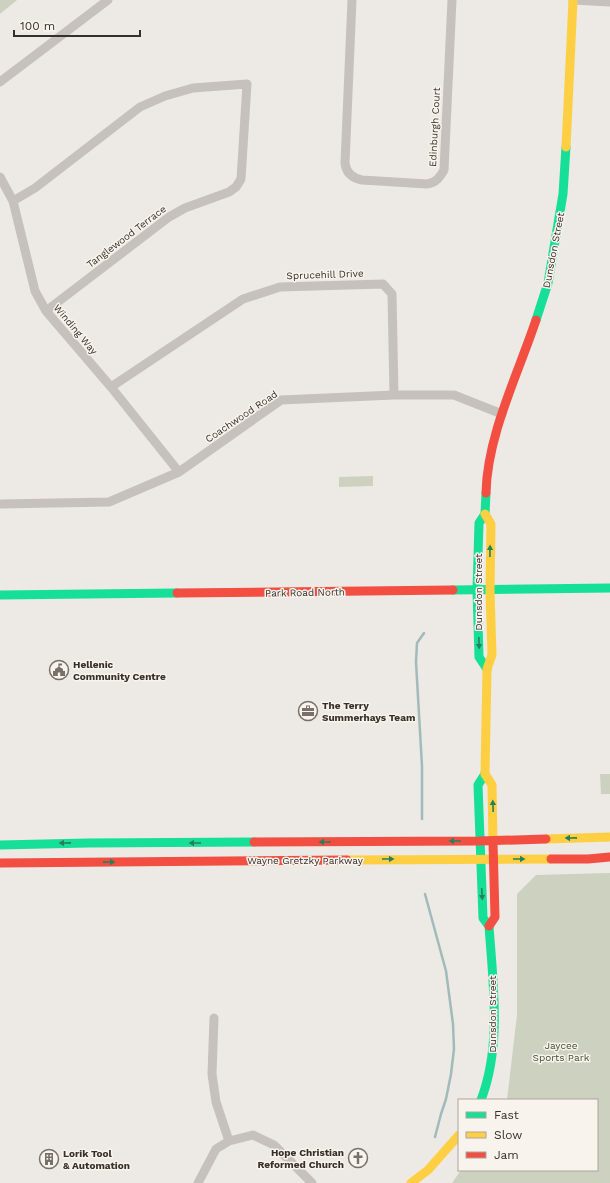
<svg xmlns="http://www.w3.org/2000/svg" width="610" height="1183" font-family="'Work Sans',sans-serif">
  <rect width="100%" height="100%" fill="#ede9e4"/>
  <path fill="#cdd1bf" d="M 0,0 L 17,0 L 0,14 Z
    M 373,476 L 373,486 L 339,487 L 339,477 Z
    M 600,774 L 610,774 L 610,794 L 601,794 Z
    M 610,873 L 610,1183 L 452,1183 L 461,1170 L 597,1170 L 597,1100 L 507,1100 L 517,1015 L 517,894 L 536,875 Z"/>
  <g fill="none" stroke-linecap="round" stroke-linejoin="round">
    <path stroke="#a1bbbc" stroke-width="2.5" d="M 422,819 L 422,766 L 416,662 L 417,643 L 424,633
      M 425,894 L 446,971 L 453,1024 L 454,1049 L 451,1074 L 446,1099 L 441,1114 L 435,1137"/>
    <path stroke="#c6c1bc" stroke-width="9" d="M 352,0 L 345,163 C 346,173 352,178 362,180 L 427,184 C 436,183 440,177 444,170 L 452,0
      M 573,0 L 610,2
      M 0,82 L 108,0
      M 0,177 L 13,201 L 35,291 L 46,311 L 111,387 L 179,472
      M 13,201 L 35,188 L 140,107 L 165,96 L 193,88 L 247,84 L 241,179 L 236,187 L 229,192 L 185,208 L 169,217 L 46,311
      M 111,387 L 243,299 L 280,287 L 383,284 L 392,294 L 394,395
      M 0,504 L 109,502 L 179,472 L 281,400 L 394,395 L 454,395 L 502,414
      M 214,1018 L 212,1074 L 216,1102 L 229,1141
      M 198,1183 L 216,1149 L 229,1141 L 253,1135 L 274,1145 L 312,1183"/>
    <path stroke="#16e098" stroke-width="9" d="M 536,320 L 548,283 L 563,194 L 566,147
      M 486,493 L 485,514 L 479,523 L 477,590 L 479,657 L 487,669
      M 453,590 L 610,588
      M 0,595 L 177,593
      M 0,845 L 88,843 L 254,842
      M 481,1100 C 502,1045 493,984 489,926 L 483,918 L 478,785 L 485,774"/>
    <path stroke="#ffcf43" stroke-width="9" d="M 566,147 L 573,0
      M 485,514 L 491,524 L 490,590 L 492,655 L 487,669 L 485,774 L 492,785 L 493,842
      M 546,839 L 610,837
      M 347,860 L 551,859
      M 411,1183 L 428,1170 L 459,1135"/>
    <path stroke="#f24e42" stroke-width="9" d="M 486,493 C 487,436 518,374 536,320
      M 177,593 L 453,590
      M 254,842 L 479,841 L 546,839
      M 551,859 L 588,859 L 610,857
      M 0,863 L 347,860
      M 489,926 L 495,917 L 493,842"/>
  </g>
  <defs><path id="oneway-solid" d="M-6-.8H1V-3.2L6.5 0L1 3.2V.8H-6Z"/></defs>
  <g fill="#287f5c">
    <use href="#oneway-solid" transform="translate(490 551) rotate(-89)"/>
    <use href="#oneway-solid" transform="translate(479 643) rotate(88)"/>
    <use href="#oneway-solid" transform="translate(493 806) rotate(-92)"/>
    <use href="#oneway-solid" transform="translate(571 838) rotate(179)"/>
    <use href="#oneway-solid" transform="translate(455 841) rotate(180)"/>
    <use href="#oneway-solid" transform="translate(325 842) rotate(180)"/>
    <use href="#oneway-solid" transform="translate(65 843) rotate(179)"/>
    <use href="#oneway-solid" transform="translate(195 843) rotate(180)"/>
    <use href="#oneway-solid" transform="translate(388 859)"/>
    <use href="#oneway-solid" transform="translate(519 859)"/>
    <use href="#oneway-solid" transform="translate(109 862) rotate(-1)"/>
    <use href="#oneway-solid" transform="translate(482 894) rotate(87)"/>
  </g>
  <defs>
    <symbol id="civic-ring" viewBox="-11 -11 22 22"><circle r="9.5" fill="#f8f3ec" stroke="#77706b" stroke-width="1.5"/><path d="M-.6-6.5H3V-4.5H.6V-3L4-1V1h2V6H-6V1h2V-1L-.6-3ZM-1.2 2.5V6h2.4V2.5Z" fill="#77706b"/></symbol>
    <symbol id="office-ring" viewBox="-11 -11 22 22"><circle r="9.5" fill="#f8f3ec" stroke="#77706b" stroke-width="1.5"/><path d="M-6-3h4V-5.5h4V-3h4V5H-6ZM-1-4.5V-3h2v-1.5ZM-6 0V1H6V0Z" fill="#77706b"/></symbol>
    <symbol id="church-ring" viewBox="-11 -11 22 22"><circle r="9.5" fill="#f8f3ec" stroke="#77706b" stroke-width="1.5"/><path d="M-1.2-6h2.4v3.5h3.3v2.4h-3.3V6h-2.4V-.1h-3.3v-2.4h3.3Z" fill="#77706b"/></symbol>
    <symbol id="building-ring" viewBox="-11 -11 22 22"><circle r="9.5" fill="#f8f3ec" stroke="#77706b" stroke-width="1.5"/><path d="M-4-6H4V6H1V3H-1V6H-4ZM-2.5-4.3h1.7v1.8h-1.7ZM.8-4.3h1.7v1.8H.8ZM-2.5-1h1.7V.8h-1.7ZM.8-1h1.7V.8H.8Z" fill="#77706b"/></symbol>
  </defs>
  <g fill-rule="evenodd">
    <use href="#civic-ring" x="48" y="659" width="22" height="22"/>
    <use href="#office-ring" x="297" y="700" width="22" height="22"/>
    <use href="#church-ring" x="347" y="1147" width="22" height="22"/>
    <use href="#building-ring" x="38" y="1148" width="22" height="22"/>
  </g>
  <g text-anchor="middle" stroke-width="3" stroke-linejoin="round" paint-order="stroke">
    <g font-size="10" fill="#372f2a" stroke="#f8f3ec">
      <text transform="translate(434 127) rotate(-87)" y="4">Edinburgh Court</text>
      <text transform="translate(126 236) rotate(-37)" y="4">Tanglewood Terrace</text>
      <text transform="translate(553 250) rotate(-79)" y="4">Dunsdon Street</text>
      <text transform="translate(325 274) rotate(-2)" y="4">Sprucehill Drive</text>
      <text transform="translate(76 329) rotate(50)" y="4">Winding Way</text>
      <text transform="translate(241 416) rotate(-34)" y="4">Coachwood Road</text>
      <text transform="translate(305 592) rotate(-1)" y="4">Park Road North</text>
      <text transform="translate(478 592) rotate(-90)" y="4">Dunsdon Street</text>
      <text x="305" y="864">Wayne Gretzky Parkway</text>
      <text transform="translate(492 1014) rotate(-90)" y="4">Dunsdon Street</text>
    </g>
    <g font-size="10" font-weight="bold" fill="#372f2a" stroke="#f8f3ec" text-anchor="start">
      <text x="73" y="668">Hellenic<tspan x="73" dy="12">Community Centre</tspan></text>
      <text x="322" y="709">The Terry<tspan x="322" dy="12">Summerhays Team</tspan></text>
      <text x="344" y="1156" text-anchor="end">Hope Christian<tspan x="344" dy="12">Reformed Church</tspan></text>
      <text x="63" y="1157">Lorik Tool<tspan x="63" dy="12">&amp; Automation</tspan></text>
    </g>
    <g font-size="10" fill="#445231" stroke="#f8f3ec">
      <text x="561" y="1049">Jaycee<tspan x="561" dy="12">Sports Park</tspan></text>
    </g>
  </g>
  <rect x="458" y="1099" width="140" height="72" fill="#f8f3ec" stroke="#aba59e"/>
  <rect x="466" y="1112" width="20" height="6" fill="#16e098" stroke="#aba59e"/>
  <text x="494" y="1119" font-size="12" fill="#372f2a">Fast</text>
  <rect x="466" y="1132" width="20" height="6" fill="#ffcf43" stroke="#aba59e"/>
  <text x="494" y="1139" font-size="12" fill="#372f2a">Slow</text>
  <rect x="466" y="1152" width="20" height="6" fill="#f24e42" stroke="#aba59e"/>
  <text x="494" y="1159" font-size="12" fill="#372f2a">Jam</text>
  <path d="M14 30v6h126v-6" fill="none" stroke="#372f2a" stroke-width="2"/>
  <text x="20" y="30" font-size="12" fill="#372f2a" stroke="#f8f3ec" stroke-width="3" paint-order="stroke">100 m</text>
</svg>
